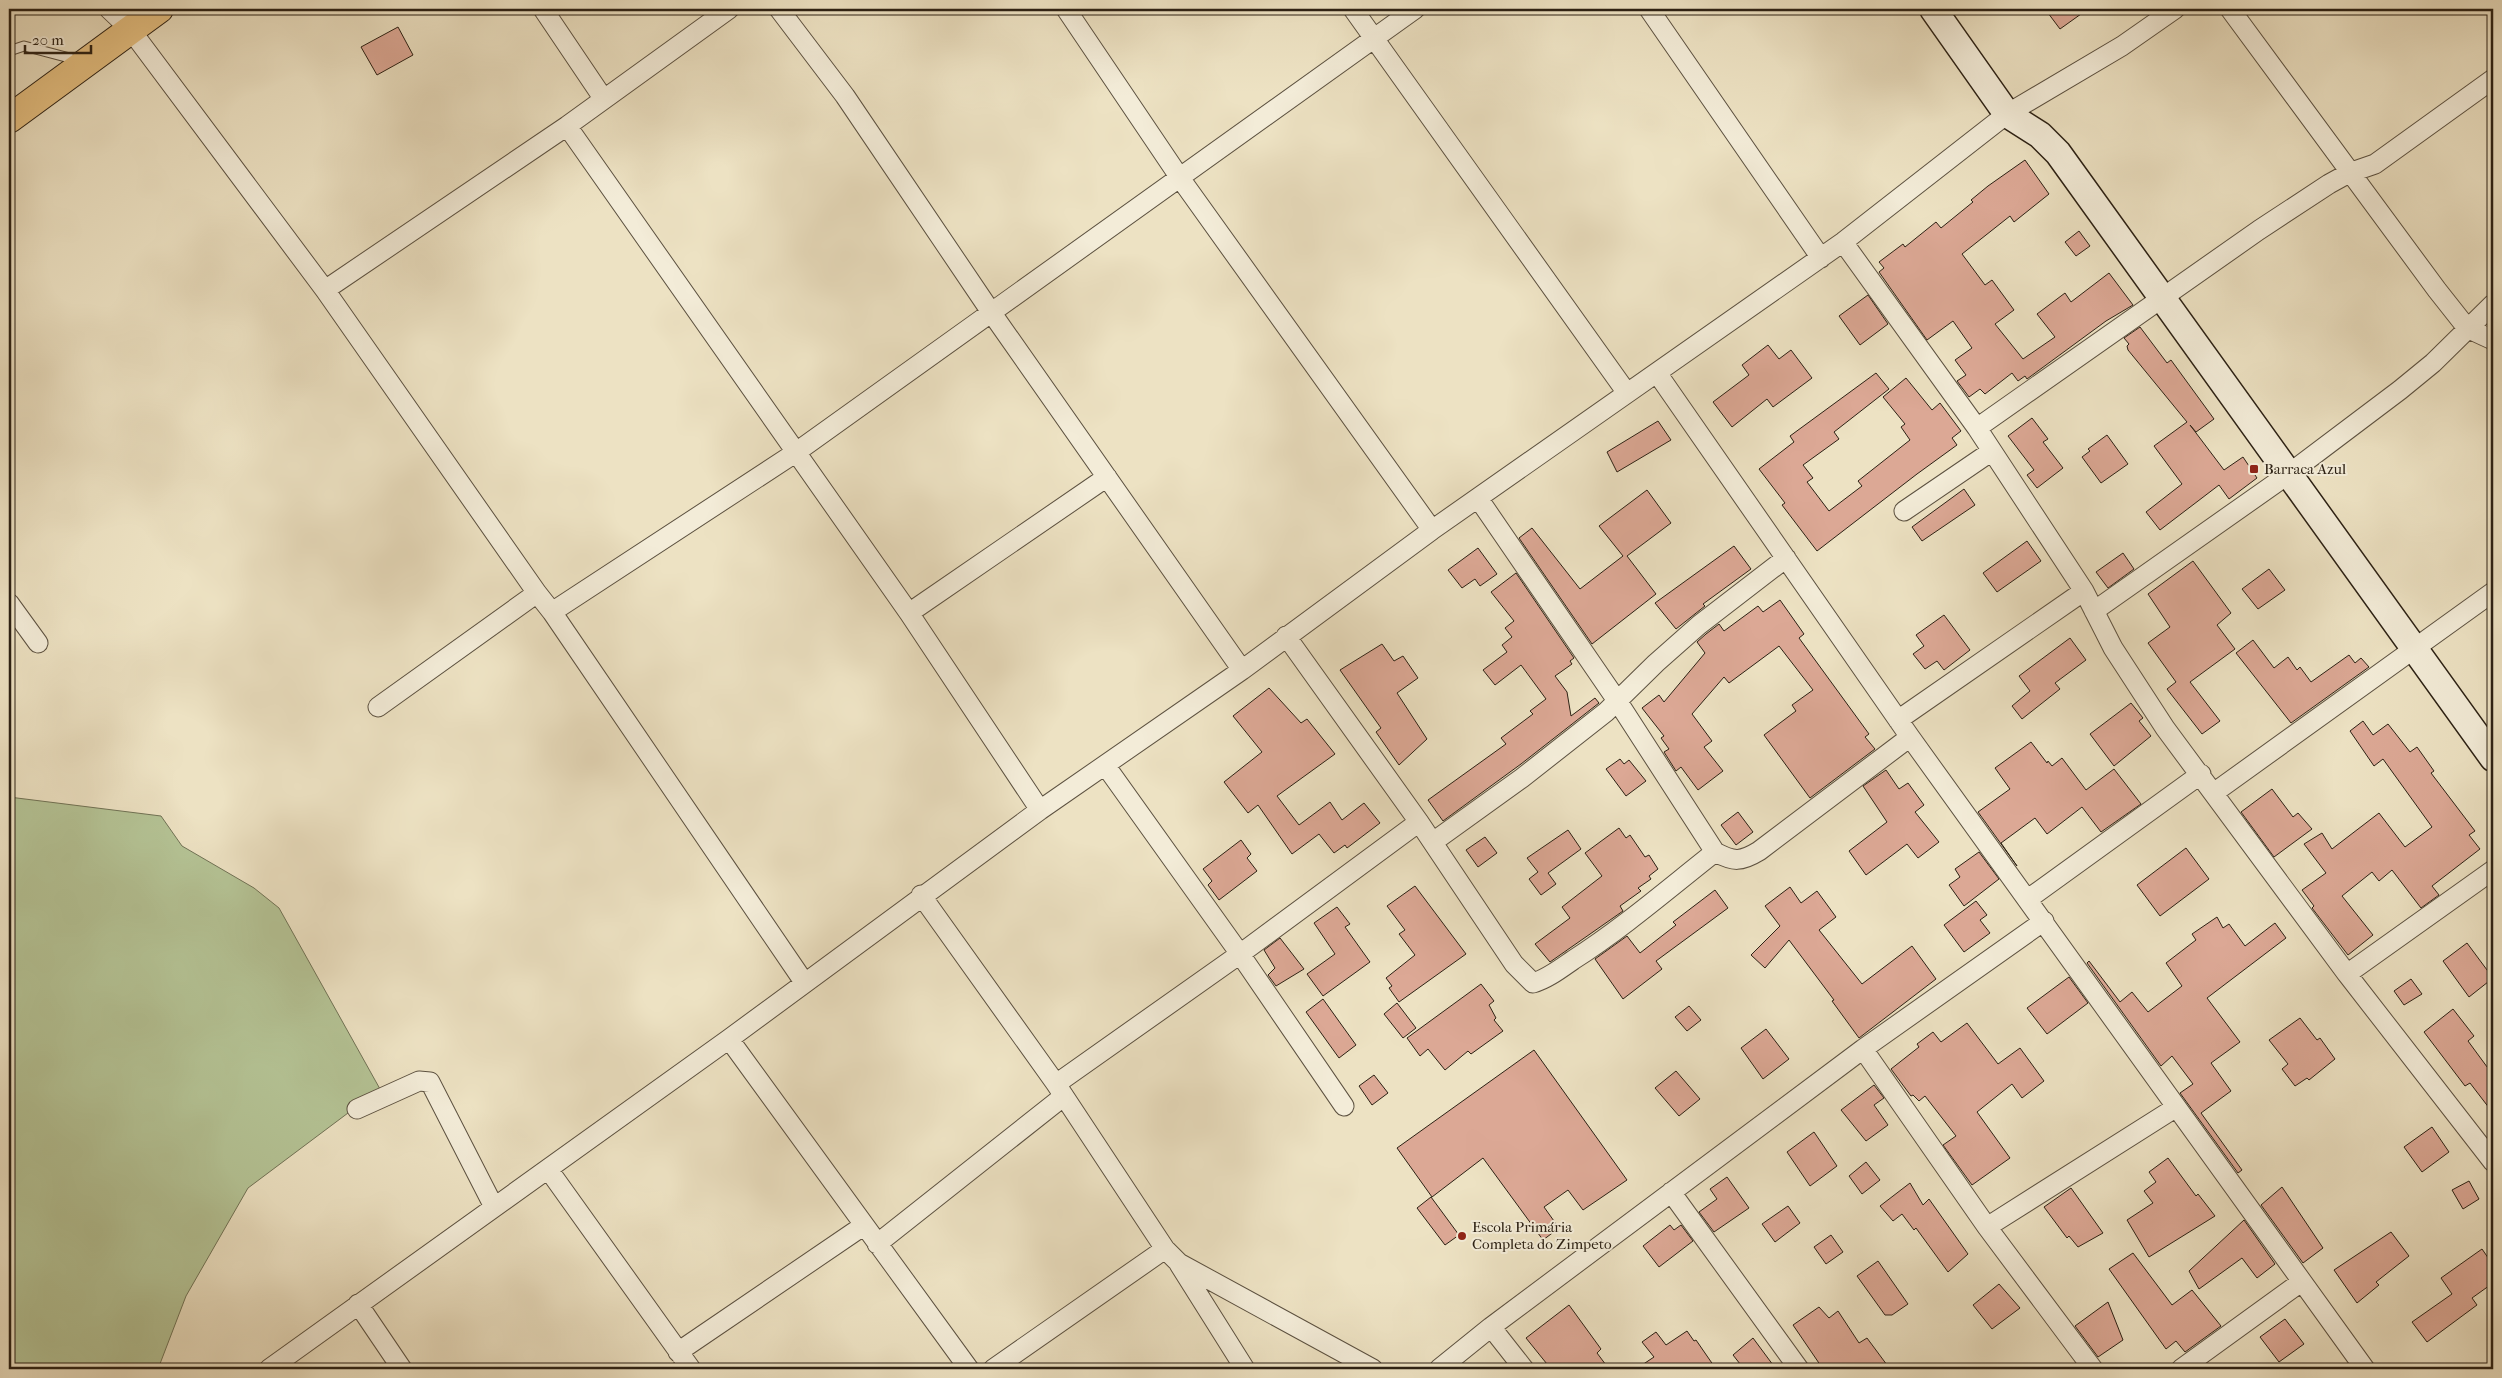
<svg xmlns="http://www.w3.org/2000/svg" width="2502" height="1378" font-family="'IM FELL French Canon',serif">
  <rect width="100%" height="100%" fill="#ede2c3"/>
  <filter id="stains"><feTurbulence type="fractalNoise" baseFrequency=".004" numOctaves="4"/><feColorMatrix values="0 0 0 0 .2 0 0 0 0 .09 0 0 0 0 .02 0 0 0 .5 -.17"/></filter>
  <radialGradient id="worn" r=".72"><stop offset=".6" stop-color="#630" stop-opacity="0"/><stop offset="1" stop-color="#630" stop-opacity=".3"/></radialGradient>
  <path fill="#b5c496" stroke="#707255" d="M 9,797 L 161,816 L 182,846 L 254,888 L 279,908 L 380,1089 L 248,1188 L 186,1296 L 158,1369 L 9,1369 Z"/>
  <path fill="#dca895" stroke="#2c2114" d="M 2045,9 L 2088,9 L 2060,29 Z
    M 398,27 L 413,55 L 377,75 L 361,47 Z
    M 2025,160 L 2049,194 L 2014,222 L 2010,216 L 1962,254 L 1985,285 L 1992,280 L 2014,310 L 1995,324 L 2023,359 L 2055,337 L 2037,314 L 2065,293 L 2071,302 L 2109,273 L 2133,305 L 2106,321 L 2027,379 L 2025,376 L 2018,381 L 2012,373 L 1985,394 L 1980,389 L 1969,397 L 1957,381 L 1966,375 L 1955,360 L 1972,348 L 1953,321 L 1927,340 L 1879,272 L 1884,268 L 1879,262 L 1903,244 L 1905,247 L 1936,222 L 1941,228 L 1973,202 L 1971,200 L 1988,186 Z
    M 2079,231 L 2090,246 L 2076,256 L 2065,242 Z
    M 1868,295 L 1888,324 L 1860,345 L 1839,316 Z
    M 2140,327 L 2167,363 L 2171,360 L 2214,419 L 2196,432 L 2190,425 L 2224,470 L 2243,457 L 2257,478 L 2229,499 L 2219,485 L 2160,530 L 2146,512 L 2182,484 L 2154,446 L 2187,422 L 2128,350 L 2127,346 L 2129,344 L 2124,338 Z
    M 1768,345 L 1779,359 L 1791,350 L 1812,378 L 1773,407 L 1767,399 L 1732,427 L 1713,402 L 1749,375 L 1742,365 Z
    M 1876,373 L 1889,389 L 1834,432 L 1839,439 L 1803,465 L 1813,478 L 1807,482 L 1829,511 L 1862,486 L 1858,481 L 1910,440 L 1901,427 L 1905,424 L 1883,397 L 1906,378 L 1932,410 L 1940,403 L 1961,431 L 1952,438 L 1957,445 L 1917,474 L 1817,551 L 1782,505 L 1785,503 L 1759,469 L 1794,442 L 1790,436 Z
    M 2032,418 L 2048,439 L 2043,442 L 2063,468 L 2037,488 L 2027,475 L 2034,470 L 2008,436 Z
    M 1658,421 L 1671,440 L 1617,472 L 1607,452 Z
    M 2107,435 L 2128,464 L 2101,483 L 2082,457 L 2090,451 L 2088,449 Z
    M 1964,489 L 1975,505 L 1922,541 L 1912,527 Z
    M 1647,490 L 1671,523 L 1627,556 L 1656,594 L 1592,644 L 1519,538 L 1532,528 L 1580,589 L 1623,556 L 1599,526 Z
    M 2027,541 L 2041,561 L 1997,592 L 1983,573 Z
    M 1734,546 L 1751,569 L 1703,604 L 1705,606 L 1676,629 L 1655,603 Z
    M 1478,548 L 1497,574 L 1480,586 L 1475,579 L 1462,588 L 1448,570 Z
    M 2123,553 L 2134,569 L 2108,588 L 2096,572 Z
    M 2193,561 L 2231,613 L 2217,625 L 2235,649 L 2190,682 L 2220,721 L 2202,734 L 2167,689 L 2176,682 L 2148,643 L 2170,627 L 2148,594 Z
    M 2269,569 L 2285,590 L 2258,609 L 2242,589 Z
    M 1516,573 L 1574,658 L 1570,661 L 1572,664 L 1555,676 L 1567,692 L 1571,716 L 1595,698 L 1599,703 L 1521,764 L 1443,821 L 1428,800 L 1506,744 L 1501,738 L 1533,714 L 1530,711 L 1546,699 L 1521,665 L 1495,685 L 1483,670 L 1507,652 L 1502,645 L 1512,637 L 1505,628 L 1514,621 L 1491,592 Z
    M 1780,600 L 1804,634 L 1799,638 L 1869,734 L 1865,737 L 1875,749 L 1810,798 L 1764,735 L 1796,711 L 1792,705 L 1813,690 L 1779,646 L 1729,683 L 1724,677 L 1692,714 L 1712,741 L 1704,747 L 1723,771 L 1698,790 L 1681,767 L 1676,771 L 1664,752 L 1669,749 L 1661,738 L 1664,736 L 1642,708 L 1659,695 L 1664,702 L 1705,653 L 1697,642 L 1706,634 L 1719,624 L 1724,631 L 1758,606 L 1763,612 Z
    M 1944,615 L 1970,650 L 1944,670 L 1937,661 L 1925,669 L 1913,654 L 1924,646 L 1916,635 Z
    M 2070,638 L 2086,660 L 2055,683 L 2060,689 L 2022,719 L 2012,706 L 2030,691 L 2019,676 Z
    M 2253,640 L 2274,668 L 2288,657 L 2297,670 L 2300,667 L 2311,682 L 2349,655 L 2355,663 L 2361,658 L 2369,667 L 2291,723 L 2236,653 Z
    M 1382,644 L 1394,661 L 1403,656 L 1418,678 L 1397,693 L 1427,739 L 1399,765 L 1376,732 L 1381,728 L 1340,670 Z
    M 1269,688 L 1301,723 L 1307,719 L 1335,754 L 1277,796 L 1299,825 L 1330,802 L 1342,820 L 1364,803 L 1380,823 L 1347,848 L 1345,845 L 1334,853 L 1319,834 L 1292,854 L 1258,805 L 1248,813 L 1224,782 L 1262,752 L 1233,716 Z
    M 2131,703 L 2143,718 L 2139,721 L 2151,736 L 2114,766 L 2090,734 Z
    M 2363,721 L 2373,735 L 2388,724 L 2410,752 L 2417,747 L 2434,771 L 2431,773 L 2475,831 L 2469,835 L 2480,849 L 2432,886 L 2439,895 L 2421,908 L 2392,870 L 2379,881 L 2372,872 L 2342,896 L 2373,935 L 2348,955 L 2312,908 L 2314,906 L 2302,890 L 2326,873 L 2304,844 L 2322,833 L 2332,849 L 2379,813 L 2405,847 L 2432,827 L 2383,759 L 2374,766 L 2350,731 Z
    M 2031,742 L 2047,763 L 2048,761 L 2052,766 L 2062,758 L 2086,790 L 2114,769 L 2141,804 L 2101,832 L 2082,807 L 2047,834 L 2035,818 L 2001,843 L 2017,866 L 1978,812 L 2010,789 L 1995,768 Z
    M 1620,759 L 1624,764 L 1629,760 L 1646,781 L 1626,796 L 1606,769 Z
    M 1886,770 L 1899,789 L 1908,783 L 1924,805 L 1915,812 L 1939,842 L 1918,858 L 1907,844 L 1866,875 L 1849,851 L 1887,822 L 1863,786 Z
    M 2272,789 L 2293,817 L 2298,813 L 2312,829 L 2274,857 L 2241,812 Z
    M 1738,812 L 1753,832 L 1736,845 L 1721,825 Z
    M 1619,828 L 1626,838 L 1630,835 L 1645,857 L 1649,855 L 1658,869 L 1649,876 L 1651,879 L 1638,888 L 1641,891 L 1620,906 L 1623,911 L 1550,962 L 1535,944 L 1570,918 L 1562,907 L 1602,876 L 1585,853 Z
    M 1568,830 L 1581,849 L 1548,873 L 1556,884 L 1541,895 L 1529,879 L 1538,872 L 1527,858 Z
    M 1485,837 L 1497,853 L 1478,867 L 1466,850 Z
    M 1241,840 L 1251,854 L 1247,858 L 1257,871 L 1219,900 L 1208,885 L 1212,881 L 1203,869 Z
    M 2186,848 L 2209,879 L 2160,916 L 2137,885 Z
    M 1979,852 L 1999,879 L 1964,906 L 1949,885 L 1960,877 L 1955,869 Z
    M 1415,886 L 1466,954 L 1399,1002 L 1389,988 L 1392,986 L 1386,978 L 1415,955 L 1399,934 L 1405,930 L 1387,906 Z
    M 1790,887 L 1801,903 L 1817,891 L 1836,917 L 1819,930 L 1862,984 L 1912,946 L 1936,979 L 1859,1038 L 1832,1001 L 1834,1000 L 1789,940 L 1765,968 L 1751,955 L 1780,926 L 1765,906 Z
    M 1715,890 L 1728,908 L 1656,961 L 1662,969 L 1623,999 L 1595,959 L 1627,936 L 1640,953 L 1676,925 L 1673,922 Z
    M 1976,901 L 1987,915 L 1980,920 L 1990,933 L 1964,952 L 1944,925 Z
    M 1337,907 L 1350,924 L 1345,927 L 1370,962 L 1323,996 L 1307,974 L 1335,954 L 1314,923 Z
    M 2217,917 L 2223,928 L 2229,924 L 2245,946 L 2275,923 L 2286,938 L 2207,998 L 2240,1042 L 2211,1063 L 2231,1091 L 2201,1113 L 2242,1170 L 2238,1173 L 2180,1093 L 2193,1084 L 2172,1056 L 2161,1066 L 2087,963 L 2089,961 L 2120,1002 L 2132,992 L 2148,1012 L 2182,986 L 2166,963 L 2196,940 L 2192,934 Z
    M 1280,938 L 1304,969 L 1276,986 L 1268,975 L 1275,968 L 1264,950 Z
    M 2467,943 L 2493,978 L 2469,997 L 2443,961 Z
    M 2069,977 L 2088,1003 L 2047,1034 L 2027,1008 Z
    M 2411,979 L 2422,994 L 2404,1005 L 2394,991 Z
    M 1481,984 L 1494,1001 L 1489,1005 L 1496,1018 L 1494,1020 L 1503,1031 L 1471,1054 L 1468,1051 L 1445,1070 L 1428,1049 L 1420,1056 L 1407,1038 Z
    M 1323,999 L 1356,1045 L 1339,1058 L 1306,1012 Z
    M 1397,1003 L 1416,1028 L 1403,1038 L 1384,1014 Z
    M 1689,1006 L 1701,1020 L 1687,1031 L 1675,1017 Z
    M 2453,1009 L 2474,1036 L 2468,1041 L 2493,1075 L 2493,1113 L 2470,1083 L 2465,1086 L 2424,1032 Z
    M 2300,1018 L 2317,1040 L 2320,1038 L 2335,1059 L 2309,1080 L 2307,1078 L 2295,1086 L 2282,1069 L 2288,1064 L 2269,1040 Z
    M 1967,1023 L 1998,1064 L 2020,1048 L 2044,1081 L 2022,1098 L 2012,1084 L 1977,1112 L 2010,1158 L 1972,1185 L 1943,1145 L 1956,1136 L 1925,1096 L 1919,1101 L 1913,1095 L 1911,1096 L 1891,1069 L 1919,1047 L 1917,1044 L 1933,1032 L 1941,1042 Z
    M 1766,1029 L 1789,1059 L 1763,1079 L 1741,1048 Z
    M 1534,1050 L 1627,1180 L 1583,1210 L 1568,1190 L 1544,1207 L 1559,1228 L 1543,1240 L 1483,1158 L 1432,1197 L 1397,1148 Z
    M 1676,1071 L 1700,1099 L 1679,1116 L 1655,1088 Z
    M 1374,1075 L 1388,1093 L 1372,1105 L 1359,1086 Z
    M 1874,1085 L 1884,1098 L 1874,1105 L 1888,1125 L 1866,1141 L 1841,1110 Z
    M 2432,1127 L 2449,1152 L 2422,1172 L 2404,1147 Z
    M 1814,1132 L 1837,1166 L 1810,1186 L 1787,1152 Z
    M 2168,1158 L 2196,1196 L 2198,1194 L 2215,1216 L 2149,1257 L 2127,1220 L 2153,1203 L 2144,1191 L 2156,1182 L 2149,1172 Z
    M 1866,1162 L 1880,1180 L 1862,1194 L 1849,1176 Z
    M 1727,1177 L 1749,1208 L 1714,1232 L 1699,1212 L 1717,1199 L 1710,1189 Z
    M 2469,1181 L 2479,1199 L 2463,1209 L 2452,1190 Z
    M 1910,1183 L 1923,1205 L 1929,1199 L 1968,1254 L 1948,1272 L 1916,1228 L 1914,1230 L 1902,1214 L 1893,1221 L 1880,1206 Z
    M 2282,1187 L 2323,1248 L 2303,1263 L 2261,1205 Z
    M 2071,1188 L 2103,1233 L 2078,1247 L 2069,1236 L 2067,1238 L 2044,1207 Z
    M 1431,1197 L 1459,1235 L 1445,1245 L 1417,1208 Z
    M 1788,1206 L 1800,1223 L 1775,1242 L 1762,1224 Z
    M 2244,1220 L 2275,1264 L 2257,1278 L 2242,1258 L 2199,1289 L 2189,1271 Z
    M 1670,1225 L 1674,1230 L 1681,1225 L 1693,1241 L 1659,1267 L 1643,1246 Z
    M 2391,1232 L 2409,1256 L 2376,1282 L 2379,1285 L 2357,1303 L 2334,1270 Z
    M 1831,1235 L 1843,1252 L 1826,1264 L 1814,1247 Z
    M 2482,1249 L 2493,1265 L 2493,1283 L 2472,1298 L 2477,1305 L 2427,1342 L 2412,1322 L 2452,1294 L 2441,1278 Z
    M 2133,1253 L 2172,1305 L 2192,1290 L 2221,1326 L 2185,1352 L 2176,1341 L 2166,1349 L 2109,1269 Z
    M 1878,1261 L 1908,1304 L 1892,1315 L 1885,1315 L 1857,1276 Z
    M 1999,1284 L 2020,1308 L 1992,1329 L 1973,1305 Z
    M 2108,1302 L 2123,1340 L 2098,1357 L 2075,1326 Z
    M 1569,1305 L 1601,1349 L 1597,1353 L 1609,1369 L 1551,1369 L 1526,1338 Z
    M 1819,1307 L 1829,1318 L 1838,1311 L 1859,1343 L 1867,1338 L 1890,1369 L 1823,1369 L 1793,1325 Z
    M 2285,1319 L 2304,1344 L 2279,1362 L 2260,1337 Z
    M 1687,1331 L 1694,1341 L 1696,1340 L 1716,1369 L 1636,1369 L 1654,1357 L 1642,1342 L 1656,1332 L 1666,1345 Z
    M 1753,1338 L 1776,1369 L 1744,1369 L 1733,1355 Z"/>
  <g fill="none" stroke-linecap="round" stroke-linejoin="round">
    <defs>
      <path id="lane" d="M 9,51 L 24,46 L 81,61"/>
      <path id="street" d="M 109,9 L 130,29 L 325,290 L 537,593 L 552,612 L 804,982
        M 543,9 L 603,98
        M 779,9 L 845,96 L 991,312 L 1242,670
        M 1066,9 L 1180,178 L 1432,530
        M 1353,9 L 1627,393
        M 1649,9 L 1821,258
        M 2230,9 L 2437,290 L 2467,328 L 2493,340
        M 567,126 L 909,613 L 1040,810
        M 1843,242 L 1977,428 L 2084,591 L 2113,648 L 2165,728 L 2347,974 L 2493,1162
        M 325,290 L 567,126 L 729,9
        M 1657,373 L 1910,737 L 2365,1369
        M 1977,428 L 2259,230 L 2329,184 L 2349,173 L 2375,164 L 2493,79
        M 1478,498 L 1618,702 L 1715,852
        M 1904,511 L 1992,451
        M 9,603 L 38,643
        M 2094,611 L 2290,473 L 2400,390 L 2433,363 L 2493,304
        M 552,612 L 795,453 L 1415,9
        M 909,613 L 1107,477
        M 1286,636 L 1419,822 L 1514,964 L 1533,983 C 1547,979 1560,969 1573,960 C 1623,928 1668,889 1715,852 C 1734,862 1741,862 1759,851 L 1910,737
        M 378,707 L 537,593
        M 1898,720 L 2084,591
        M 1105,765 L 1240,954 L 1344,1106
        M 2215,792 L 2493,592
        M 1433,842 L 1522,778 L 1606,712 L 1656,663 L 1699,625 L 1786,558
        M 921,895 L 1056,1084 L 1165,1249 L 1179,1263 L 1373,1369
        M 2028,899 L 2201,774
        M 2347,974 L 2493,870
        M 729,1039 L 969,1369
        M 1863,1049 L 1987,1227 L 2093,1369
        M 1056,1084 L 1240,954 L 1419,822
        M 357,1109 L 419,1081 L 430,1082 L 494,1207
        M 548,1169 L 691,1369
        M 1671,1192 L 1799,1369
        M 1987,1227 L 2175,1108
        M 877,1244 L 1064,1096
        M 1179,1264 L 1245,1369
        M 358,1304 L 402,1369
        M 1491,1327 L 1524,1369
        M 678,1352 L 863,1226
        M 269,1369 L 729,1039 L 1040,810 L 1242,670 L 1432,530 L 1843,242 L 2007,114 L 2122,46 L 2175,9
        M 993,1369 L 1165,1249
        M 1439,1369 L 1491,1327 L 1863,1049 L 2044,921
        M 2181,1369 L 2301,1282"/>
      <path id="secondary" d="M 1933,9 L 2007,114 L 2040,135 L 2058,153 L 2493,758"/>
      <path id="highway" d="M 9,119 L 159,9"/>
    </defs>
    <use href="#lane" stroke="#5c5140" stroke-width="11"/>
    <use href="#street" stroke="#5c5140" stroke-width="21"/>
    <use href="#secondary" stroke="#2c2114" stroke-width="29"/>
    <use href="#highway" stroke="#2c2114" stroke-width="30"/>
    <use href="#lane" stroke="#f3ecd8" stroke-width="9"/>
    <use href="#street" stroke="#f3ecd8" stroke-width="19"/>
    <use href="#secondary" stroke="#f3ecd8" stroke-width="26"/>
    <use href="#highway" stroke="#e6c182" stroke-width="28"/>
  </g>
  <g fill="#8f2418" stroke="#f3ecd8" stroke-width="2">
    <rect x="2249" y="464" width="10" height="10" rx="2.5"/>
    <circle cx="1462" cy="1236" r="5"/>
  </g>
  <g text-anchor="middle" stroke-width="4" stroke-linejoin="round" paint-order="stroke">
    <g font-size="15" fill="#2c2114" stroke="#f3ecd8" text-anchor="start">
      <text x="2264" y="474">Barraca Azul</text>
      <text x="1472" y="1232">Escola Primária<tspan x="1472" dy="17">Completa do Zimpeto</tspan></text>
    </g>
  </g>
  <rect width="2502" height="1378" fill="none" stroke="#ede2c3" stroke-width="30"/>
  <rect x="10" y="10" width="2482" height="1358" fill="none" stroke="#2c2114" stroke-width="2.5"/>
  <rect x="15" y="15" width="2472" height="1348" fill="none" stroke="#2c2114"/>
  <path d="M25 45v8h66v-8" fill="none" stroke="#2c2114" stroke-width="2.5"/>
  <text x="32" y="45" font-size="15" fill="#2c2114" stroke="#f3ecd8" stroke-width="4" paint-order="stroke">20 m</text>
  <rect width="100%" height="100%" filter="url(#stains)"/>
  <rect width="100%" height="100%" fill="url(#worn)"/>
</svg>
